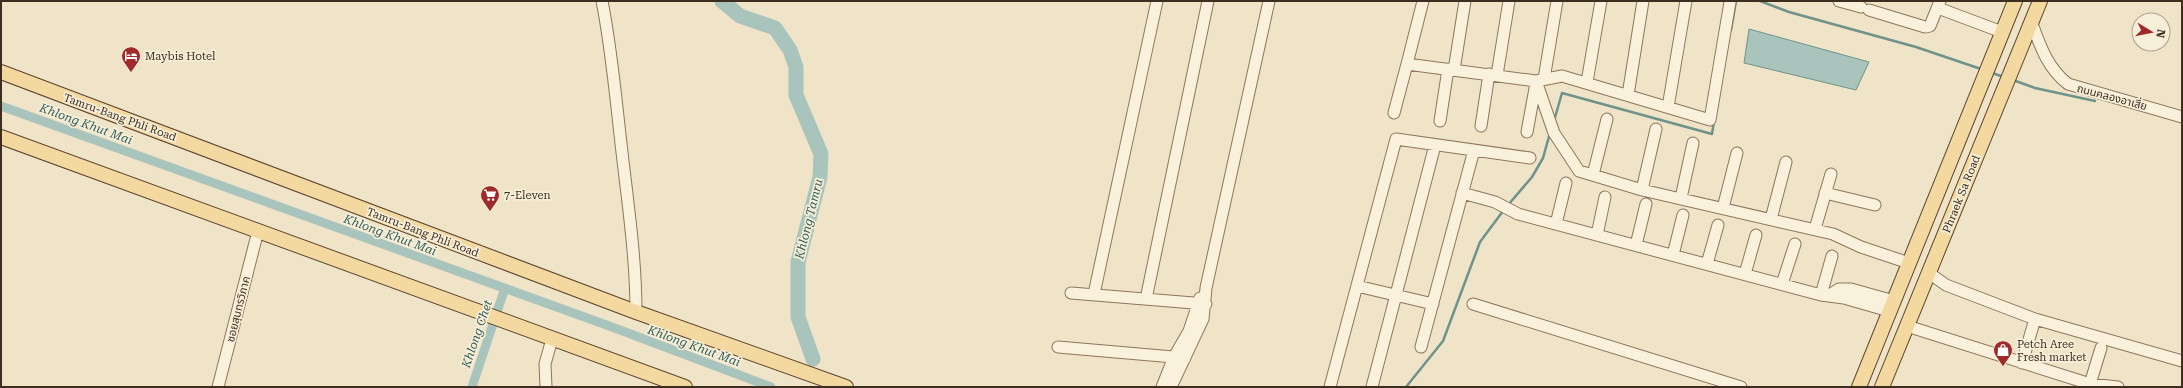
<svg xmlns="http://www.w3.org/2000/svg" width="2183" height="388" font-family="'Roboto Serif','Noto Sans Thai',serif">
  <rect width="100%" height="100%" fill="#f0e4c8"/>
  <path fill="#a9c4bc" stroke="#6f938a" d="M 1749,29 L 1869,62 L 1856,90 L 1744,63 Z"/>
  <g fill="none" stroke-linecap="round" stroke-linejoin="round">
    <path stroke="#6f938a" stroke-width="2.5" d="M 1760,1 L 1789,12 L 1916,47 L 1981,69
      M 1731,30 L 1736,1
      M 1992,73 L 2004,77
      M 2013,80 L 2035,88 L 2095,101
      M 1554,121 L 1562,93 L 1712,134 L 1714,121
      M 1508,205 L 1532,177 L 1543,158 L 1550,133
      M 1406,387 L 1443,341 L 1480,242 L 1503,211"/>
    <path stroke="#a9c4bc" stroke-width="9" d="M 1,106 L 612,327 L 771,387
      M 472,387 L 505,288"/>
    <path stroke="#a9c4bc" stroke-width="15" d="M 722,1 L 740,16 L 775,28 L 790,50 L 796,67 L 796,95 L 821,154 L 820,177 L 798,262 L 798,317 L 813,359"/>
    <defs>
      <path id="minor" d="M 602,1 C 612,51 616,102 622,152 C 628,205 636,258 636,312
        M 1423,1 L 1407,64 L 1536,81 L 1562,76 L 1710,120 L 1730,2
        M 1839,1 L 1861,7
        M 1938,8 L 2002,32
        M 1869,10 L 1925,27 L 1930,26 L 1940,1
        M 2031,21 C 2040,45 2047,68 2068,84 L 2182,117
        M 1454,70 L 1465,1
        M 1497,75 L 1509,1
        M 1544,79 L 1557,1
        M 1536,81 L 1554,133 L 1579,171 L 1642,190 L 1833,234 L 1861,247 L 1909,263
        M 1587,82 L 1601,1
        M 1628,95 L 1643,1
        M 1668,107 L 1686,1
        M 1394,113 L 1407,64
        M 1440,121 L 1448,69
        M 1481,126 L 1489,74
        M 1527,132 L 1536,83
        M 1593,175 L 1607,119
        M 1642,190 L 1656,129
        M 1462,193 L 1495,202 L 1518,214 L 1821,295 L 1844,298 L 1889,311
        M 1825,193 L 1875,205
        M 1681,198 L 1693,143
        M 1723,208 L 1737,153
        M 1771,219 L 1786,162
        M 1556,224 L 1566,183
        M 1815,229 L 1831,174
        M 1597,235 L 1605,197
        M 1636,245 L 1646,204
        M 1673,255 L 1683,215
        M 1707,264 L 1718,225
        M 1929,273 L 1946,285 L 2035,319 L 2182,361
        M 1745,274 L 1756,235
        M 1782,284 L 1795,244
        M 1357,286 L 1433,304
        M 1071,293 L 1206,304
        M 1094,294 L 1157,1
        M 1821,295 L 1832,256
        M 1828,296 L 1839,289 L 1851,289 L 1894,301
        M 1146,299 L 1208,1
        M 1473,304 L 1741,387
        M 1907,326 L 2090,384 L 2118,387
        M 1058,347 L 1185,358
        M 1421,347 L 1474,150
        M 2022,363 L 2035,319
        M 2090,384 L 2101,348
        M 218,387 L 258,231
        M 546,387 L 545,364 L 552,339
        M 1162,387 L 1174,357 L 1189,331 L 1200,298
        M 1171,387 L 1203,319 L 1206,288 L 1269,1
        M 1330,387 L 1396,139 L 1530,158
        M 1372,387 L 1435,145"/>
      <path id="major" d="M 1,72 L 636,312 L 846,387
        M 1,137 L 685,387
        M 1859,387 L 2015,1
        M 1882,387 L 2040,1"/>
    </defs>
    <use href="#minor" stroke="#8d765c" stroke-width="13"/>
    <use href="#major" stroke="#5b4430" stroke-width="16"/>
    <use href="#minor" stroke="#faf1dc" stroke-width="11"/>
    <use href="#major" stroke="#f3d9a0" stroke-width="14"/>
  </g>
  <defs>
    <symbol id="hotel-pin" viewBox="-11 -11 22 30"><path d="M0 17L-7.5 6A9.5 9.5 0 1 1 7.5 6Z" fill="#9e2a2b" stroke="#f7eed8"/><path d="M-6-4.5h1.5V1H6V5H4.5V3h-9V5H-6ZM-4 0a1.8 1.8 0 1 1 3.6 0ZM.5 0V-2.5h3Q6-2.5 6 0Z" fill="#fff"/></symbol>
    <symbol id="supermarket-pin" viewBox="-11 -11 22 30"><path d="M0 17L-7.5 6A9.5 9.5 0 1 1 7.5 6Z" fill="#9e2a2b" stroke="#f7eed8"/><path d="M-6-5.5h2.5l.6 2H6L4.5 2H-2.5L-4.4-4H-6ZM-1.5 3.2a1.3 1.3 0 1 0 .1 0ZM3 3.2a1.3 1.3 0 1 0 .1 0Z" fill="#fff"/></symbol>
    <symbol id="shop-pin" viewBox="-11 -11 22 30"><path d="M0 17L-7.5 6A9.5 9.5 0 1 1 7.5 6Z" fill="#9e2a2b" stroke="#f7eed8"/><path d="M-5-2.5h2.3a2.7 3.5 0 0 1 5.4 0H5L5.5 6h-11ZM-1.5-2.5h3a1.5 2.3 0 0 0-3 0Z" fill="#fff"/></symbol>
  </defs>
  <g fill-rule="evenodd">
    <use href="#hotel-pin" x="120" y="45" width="22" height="30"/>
    <use href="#supermarket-pin" x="479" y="184" width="22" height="30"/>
    <use href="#shop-pin" x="1992" y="339" width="22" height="30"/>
  </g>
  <g text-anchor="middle" stroke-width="3.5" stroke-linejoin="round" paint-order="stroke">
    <g font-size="11" fill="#3d2e20" stroke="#f7eed8" text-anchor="start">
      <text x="145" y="60">Maybis Hotel</text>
      <text x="504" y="199">7-Eleven</text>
      <text x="2017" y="348">Petch Aree<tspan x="2017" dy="13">Fresh market</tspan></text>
    </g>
    <g font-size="11" fill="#3d2e20" stroke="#f7eed8">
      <text transform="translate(2112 97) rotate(15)" y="4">ถนนคลองอาเสี่ย</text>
      <text transform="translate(120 117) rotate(20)" y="4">Tamru-Bang Phli Road</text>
      <text transform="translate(1961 194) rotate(-68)" y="4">Phraek Sa Road</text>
      <text transform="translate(423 232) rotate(21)" y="4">Tamru-Bang Phli Road</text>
      <text transform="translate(238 309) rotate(-76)" y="4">ซอยสุนทรวิภาค</text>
    </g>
    <g font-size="12" font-style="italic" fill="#2f5d5a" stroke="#f7eed8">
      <text transform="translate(86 124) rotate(20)" y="4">Khlong Khut Mai</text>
      <text transform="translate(809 219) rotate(-76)" y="4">Khlong Tamru</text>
      <text transform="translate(390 235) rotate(20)" y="4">Khlong Khut Mai</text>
      <text transform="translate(477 334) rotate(-71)" y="4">Khlong Chet</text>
      <text transform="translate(694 346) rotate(20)" y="4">Khlong Khut Mai</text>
    </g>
  </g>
  <rect width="2183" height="388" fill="none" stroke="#3d2e20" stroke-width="4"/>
  <g transform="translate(2151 32) rotate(100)"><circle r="19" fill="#f7eed8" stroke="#ada18e"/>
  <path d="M0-3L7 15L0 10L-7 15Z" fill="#9e2a2b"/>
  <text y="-6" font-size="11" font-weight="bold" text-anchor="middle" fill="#3d2e20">N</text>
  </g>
</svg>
